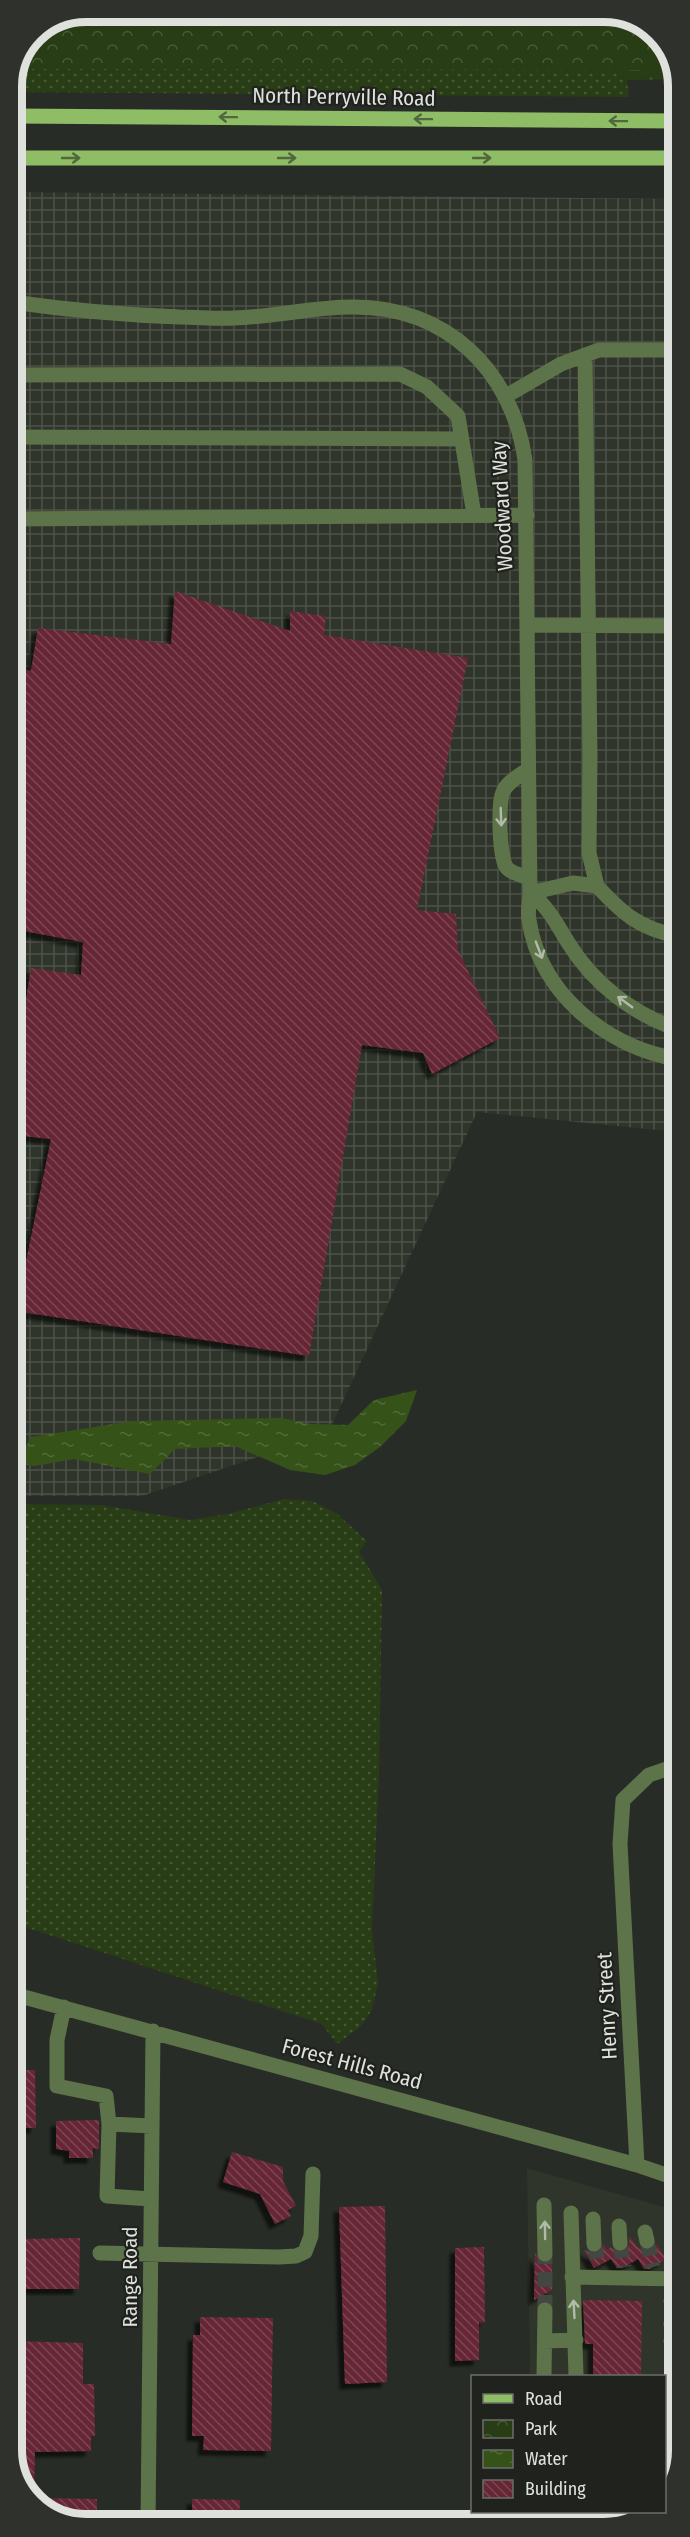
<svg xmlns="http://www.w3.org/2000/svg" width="690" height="2537" font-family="'Fira Sans Condensed',sans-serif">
  <defs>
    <pattern id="industrial-grid" width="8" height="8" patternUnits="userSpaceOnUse" patternTransform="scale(1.5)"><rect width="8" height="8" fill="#2f352a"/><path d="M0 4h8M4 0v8" fill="none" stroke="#4d5248"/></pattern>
    <pattern id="grass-dots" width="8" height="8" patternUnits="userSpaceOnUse" patternTransform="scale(1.5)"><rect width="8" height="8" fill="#283d15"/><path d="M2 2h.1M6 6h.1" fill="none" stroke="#475937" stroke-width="1.8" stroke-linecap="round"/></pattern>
    <pattern id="forest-firs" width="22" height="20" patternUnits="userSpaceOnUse" patternTransform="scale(1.5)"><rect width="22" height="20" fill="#283d15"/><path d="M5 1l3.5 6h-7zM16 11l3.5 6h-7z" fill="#475937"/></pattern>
    <pattern id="park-crowns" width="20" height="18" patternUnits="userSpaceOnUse" patternTransform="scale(1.5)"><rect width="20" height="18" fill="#283d15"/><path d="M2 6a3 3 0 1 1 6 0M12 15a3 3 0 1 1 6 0" fill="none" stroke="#475937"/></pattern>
    <pattern id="water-ripples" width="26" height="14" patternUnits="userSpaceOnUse" patternTransform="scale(1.5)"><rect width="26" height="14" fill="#355218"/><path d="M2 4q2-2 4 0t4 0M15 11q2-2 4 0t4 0" fill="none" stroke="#526b39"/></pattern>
    <pattern id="building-back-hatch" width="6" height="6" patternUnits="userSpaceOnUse" patternTransform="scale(1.5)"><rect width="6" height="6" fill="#662634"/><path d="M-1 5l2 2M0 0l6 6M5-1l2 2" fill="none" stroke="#7b4551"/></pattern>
    <filter id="shadow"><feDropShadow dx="-5.5" dy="5.5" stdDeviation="1.5" flood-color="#0009"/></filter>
  </defs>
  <rect width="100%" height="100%" fill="#282c26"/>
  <path fill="#2f352a" d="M 527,2168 L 678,2211 L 678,2450 L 671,2469 L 665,2468 L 664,2376 L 530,2376 Z"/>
  <path fill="url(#industrial-grid)" d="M 12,192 L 677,199 L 677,1132 L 477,1112 L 328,1433 L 142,1496 L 13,1496 Z"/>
  <path fill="url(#grass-dots)" d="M 87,12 L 612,13 L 621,33 L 629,97 L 12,92 L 34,34 Z
    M 284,1499 L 312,1501 L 336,1513 L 367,1541 L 359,1552 L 382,1590 L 379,1773 L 372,1929 L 378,1983 L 372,2010 L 360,2027 L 337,2044 L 322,2024 L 13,1923 L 13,1504 L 101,1505 L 190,1520 L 228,1514 Z"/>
  <path fill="url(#forest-firs)" d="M 653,31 L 676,72 L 676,79 L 627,80 L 621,33 Z"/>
  <path fill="url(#park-crowns)" d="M 87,12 L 612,13 L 653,31 L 676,70 L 19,69 L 34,34 Z"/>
  <path fill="url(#water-ripples)" d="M 417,1390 L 406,1421 L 380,1447 L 355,1465 L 325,1475 L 290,1470 L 235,1446 L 175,1449 L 150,1474 L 74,1459 L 35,1466 L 18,1463 L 31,1437 L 133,1421 L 281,1418 L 311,1424 L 348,1425 L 374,1400 Z"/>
  <path fill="url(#building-back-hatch)" filter="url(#shadow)" d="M 175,591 L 290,631 L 290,611 L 326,616 L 324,635 L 468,658 L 417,910 L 456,914 L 458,950 L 500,1038 L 432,1074 L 423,1053 L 362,1045 L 309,1356 L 16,1311 L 51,1139 L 13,1135 L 13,1083 L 31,968 L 81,975 L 83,942 L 13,929 L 12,782 L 17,755 L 12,754 L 12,667 L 31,671 L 38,628 L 171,644 Z
    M 13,2070 L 35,2070 L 36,2128 L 13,2128 Z
    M 99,2120 L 99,2149 L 93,2148 L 93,2158 L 69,2158 L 69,2151 L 56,2149 L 56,2121 Z
    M 232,2152 L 283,2167 L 283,2181 L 296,2206 L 288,2210 L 291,2216 L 275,2224 L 260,2194 L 223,2182 Z
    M 385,2206 L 387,2382 L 345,2384 L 339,2207 Z
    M 630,2236 L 637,2247 L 645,2250 L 653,2249 L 656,2243 L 666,2259 L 650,2269 L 644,2269 L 638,2259 L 622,2268 L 617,2268 L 611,2259 L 594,2268 L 584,2250 L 594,2254 L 599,2252 L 604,2244 L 607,2250 L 611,2247 L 615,2251 L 621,2253 L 628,2248 Z
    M 80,2238 L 79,2289 L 13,2289 L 13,2239 Z
    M 484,2247 L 485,2322 L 479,2323 L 479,2360 L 455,2361 L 455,2248 Z
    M 535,2253 L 541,2263 L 546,2264 L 552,2260 L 552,2290 L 534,2300 Z
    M 583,2300 L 642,2301 L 641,2376 L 593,2376 L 593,2344 L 585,2344 Z
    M 200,2317 L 273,2318 L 271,2451 L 203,2450 L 204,2436 L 192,2436 L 193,2335 L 200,2335 Z
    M 13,2341 L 83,2343 L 83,2384 L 94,2384 L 95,2436 L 91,2436 L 91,2451 L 35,2452 L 34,2498 L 97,2499 L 97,2516 L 59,2515 L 38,2507 L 14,2465 Z
    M 192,2499 L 240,2500 L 239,2524 L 192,2525 Z"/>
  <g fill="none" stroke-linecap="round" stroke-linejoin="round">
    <path stroke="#434741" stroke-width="15" stroke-dasharray="15 8" stroke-linecap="butt" d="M 647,2241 L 653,2267
      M 620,2243 L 624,2267
      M 594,2244 L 599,2265
      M 545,2310 L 545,2254"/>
    <path stroke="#5d744a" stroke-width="15" d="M 12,302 C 68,310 123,315 180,317 C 198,317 216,319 234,318 C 274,317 313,307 352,307 C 446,306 512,370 525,460 L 530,893 C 530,901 527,912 529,920 C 540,994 607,1047 677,1059
      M 585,355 L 590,756 L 589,853 L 597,886
      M 12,375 L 400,374 L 427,387 L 458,416 L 474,515
      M 506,396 L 561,364 L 599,350 L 677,350
      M 12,437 L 462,439
      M 12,519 L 527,515
      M 527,625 L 677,626
      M 527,770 C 519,776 507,782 503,792 C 498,803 499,859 507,868 C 512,874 522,875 529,878
      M 530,893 C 549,907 557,925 569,944 C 594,984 633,1014 677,1029
      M 530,893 L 573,883 L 597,886 C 623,914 639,928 677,936
      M 13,1994 L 637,2165 L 678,2179
      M 64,2007 L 57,2040 L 57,2086 L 106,2096 L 109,2124 L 152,2126
      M 109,2124 L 107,2196 L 151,2199
      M 637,2165 L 620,1844 L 623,1800 L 649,1775 L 678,1765
      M 544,2205 L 545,2254
      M 571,2213 L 576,2376
      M 593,2219 L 594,2244
      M 619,2226 L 620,2243
      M 645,2232 L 647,2241
      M 100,2253 L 279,2257 L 296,2256 L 305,2252 L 311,2236 L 313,2174
      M 572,2277 L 678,2279
      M 671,2301 L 678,2302
      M 671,2324 L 678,2326
      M 545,2341 L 576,2340
      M 671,2341 L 678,2343
      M 544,2376 L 545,2310
      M 664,2460 L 668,2460 L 670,2442
      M 148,2525 L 153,2031"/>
    <path stroke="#8ebd65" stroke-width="15" d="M 12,116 L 677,121
      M 12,158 L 677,158"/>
  </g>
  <defs><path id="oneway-shaft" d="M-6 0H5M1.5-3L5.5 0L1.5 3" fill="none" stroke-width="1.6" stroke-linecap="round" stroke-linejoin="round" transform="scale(1.5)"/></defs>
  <g stroke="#51683d">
    <use href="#oneway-shaft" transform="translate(228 117) rotate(-179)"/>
    <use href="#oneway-shaft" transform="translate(423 119) rotate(-179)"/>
    <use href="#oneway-shaft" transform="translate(618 121) rotate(-179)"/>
    <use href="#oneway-shaft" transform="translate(71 158)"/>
    <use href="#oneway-shaft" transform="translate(287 158)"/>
    <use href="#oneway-shaft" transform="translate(482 158)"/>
  </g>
  <g stroke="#b2bbaa">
    <use href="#oneway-shaft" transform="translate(501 817) rotate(88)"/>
    <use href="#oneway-shaft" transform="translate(539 950) rotate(69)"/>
    <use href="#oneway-shaft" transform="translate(625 1002) rotate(-144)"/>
    <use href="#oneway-shaft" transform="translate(545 2230) rotate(-91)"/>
    <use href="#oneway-shaft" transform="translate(574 2309) rotate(-93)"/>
  </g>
  <g text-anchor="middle" stroke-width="4.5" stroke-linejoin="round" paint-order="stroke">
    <g font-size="21" fill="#dfe1dd" stroke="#1f221d">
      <text transform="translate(344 97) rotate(1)" y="7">North Perryville Road</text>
      <text transform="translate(502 506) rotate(-93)" y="7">Woodward Way</text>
      <text transform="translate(607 2006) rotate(-93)" y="7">Henry Street</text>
      <text transform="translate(352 2064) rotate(15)" y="7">Forest Hills Road</text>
      <text transform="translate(130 2277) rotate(-90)" y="7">Range Road</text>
    </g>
  </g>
  <path d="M0 0H690V2537H0ZM86 22H604A64 64 0 0 1 668 86V2450A64 64 0 0 1 604 2514H86A64 64 0 0 1 22 2450V86A64 64 0 0 1 86 22Z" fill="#2e312c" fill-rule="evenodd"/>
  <path fill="none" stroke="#dfe1dd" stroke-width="8" d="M86 22H604A64 64 0 0 1 668 86V2450A64 64 0 0 1 604 2514H86A64 64 0 0 1 22 2450V86A64 64 0 0 1 86 22Z"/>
  <rect x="471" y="2375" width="195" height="138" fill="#1f221d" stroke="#6c6e6a" stroke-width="1.5"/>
  <rect x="483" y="2394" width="30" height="9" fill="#8ebd65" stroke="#6c6e6a" stroke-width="1.5"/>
  <text x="525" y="2405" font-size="18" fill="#dfe1dd">Road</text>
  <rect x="483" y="2420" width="30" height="18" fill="url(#park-crowns)" stroke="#6c6e6a" stroke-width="1.5"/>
  <text x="525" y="2435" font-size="18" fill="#dfe1dd">Park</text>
  <rect x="483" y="2450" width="30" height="18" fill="url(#water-ripples)" stroke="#6c6e6a" stroke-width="1.5"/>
  <text x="525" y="2465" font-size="18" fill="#dfe1dd">Water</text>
  <rect x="483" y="2480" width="30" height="18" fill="url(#building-back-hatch)" stroke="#6c6e6a" stroke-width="1.5"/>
  <text x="525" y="2495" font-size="18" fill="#dfe1dd">Building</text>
</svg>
